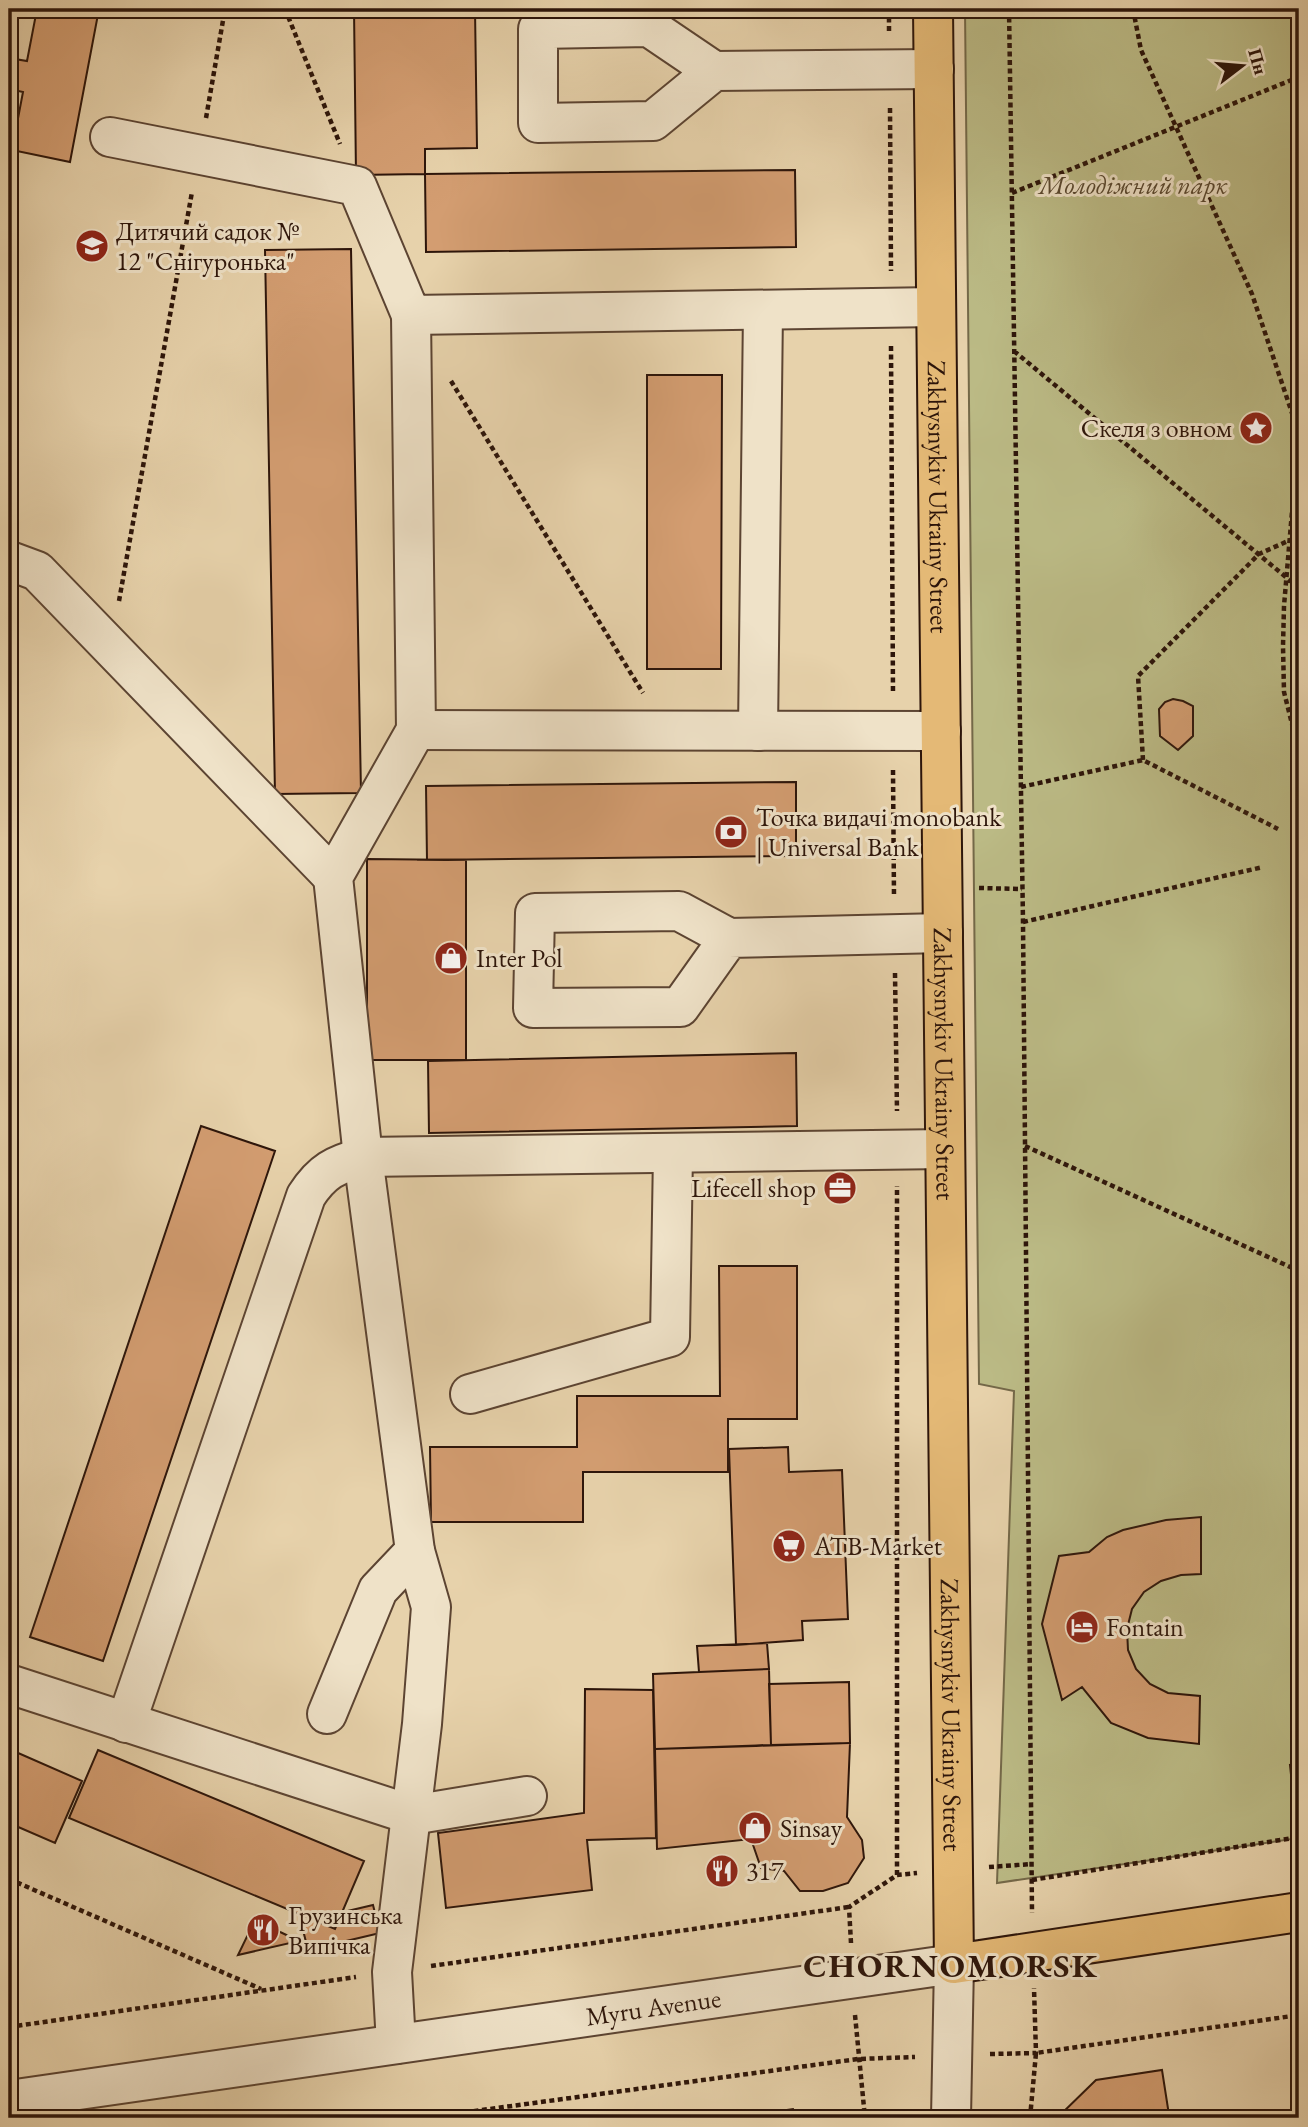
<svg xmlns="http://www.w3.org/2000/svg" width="1308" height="2127" font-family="'EB Garamond',serif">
  <rect width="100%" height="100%" fill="#e7d2ab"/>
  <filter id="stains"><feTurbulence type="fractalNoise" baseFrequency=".00286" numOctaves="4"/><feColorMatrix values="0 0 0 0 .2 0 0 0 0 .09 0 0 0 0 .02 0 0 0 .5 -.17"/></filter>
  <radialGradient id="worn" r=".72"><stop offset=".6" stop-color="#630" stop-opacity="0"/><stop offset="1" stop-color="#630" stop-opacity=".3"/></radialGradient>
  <path fill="#bbba85" stroke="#746848" stroke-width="2" d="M 965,9 L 1299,9 L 1299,1838 L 997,1883 L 1014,1391 L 979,1384 Z"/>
  <path fill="#d39d71" stroke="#2d150a" stroke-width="2" d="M 37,9 L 99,9 L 70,162 L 12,150 L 23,92 L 9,89 L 9,58 L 27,61 Z
    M 354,9 L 475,9 L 477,148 L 425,149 L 425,174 L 356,175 Z
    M 795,170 L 796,247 L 426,252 L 425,174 Z
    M 351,249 L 361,793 L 275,794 L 265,250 Z
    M 647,375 L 722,375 L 721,669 L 647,669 Z
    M 1173,699 L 1183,701 L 1193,706 L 1193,736 L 1178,750 L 1160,736 L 1159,709 L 1165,702 Z
    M 796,782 L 796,856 L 427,860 L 426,786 Z
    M 367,859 L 466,860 L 466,1060 L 367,1060 Z
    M 796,1053 L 797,1126 L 429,1133 L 428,1061 Z
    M 201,1126 L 275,1151 L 103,1661 L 30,1637 Z
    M 719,1266 L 797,1266 L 797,1419 L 728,1419 L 728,1472 L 583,1472 L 583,1522 L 431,1522 L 430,1447 L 577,1447 L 577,1396 L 720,1396 Z
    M 788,1447 L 789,1472 L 842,1470 L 848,1619 L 802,1621 L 803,1640 L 736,1645 L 729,1449 Z
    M 1201,1517 L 1201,1574 L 1181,1575 L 1161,1581 L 1144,1592 L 1132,1609 L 1127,1629 L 1128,1650 L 1136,1669 L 1150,1684 L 1168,1693 L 1200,1696 L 1199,1744 L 1148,1738 L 1111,1723 L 1082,1687 L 1062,1700 L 1042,1624 L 1059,1556 L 1089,1552 L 1107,1537 L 1123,1530 L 1166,1520 Z
    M 767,1643 L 769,1669 L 699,1672 L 697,1646 Z
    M 769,1669 L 771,1745 L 655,1749 L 653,1674 Z
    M 849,1682 L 850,1743 L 771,1745 L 769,1684 Z
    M 585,1689 L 653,1690 L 656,1838 L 587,1840 L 592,1890 L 446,1908 L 438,1833 L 584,1813 Z
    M 850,1743 L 847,1817 L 862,1840 L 864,1858 L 848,1883 L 823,1891 L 800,1891 L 784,1871 L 761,1868 L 751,1839 L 657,1849 L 655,1749 Z
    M 9,1749 L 82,1781 L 55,1843 L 9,1823 Z
    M 98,1750 L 364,1861 L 335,1929 L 69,1818 Z
    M 1299,1764 L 1299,1793 L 1293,1794 L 1290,1765 Z
    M 373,1905 L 380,1933 L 308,1950 L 301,1922 Z
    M 255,1920 L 299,1941 L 238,1955 Z
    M 1162,2070 L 1169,2115 L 1147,2118 L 1057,2118 L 1096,2080 Z
    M 793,2109 L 796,2118 L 732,2118 Z"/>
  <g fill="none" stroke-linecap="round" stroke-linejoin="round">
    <defs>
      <g id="minor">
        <path d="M 714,71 L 653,121 L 538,123 L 538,29 L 649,27 L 714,71 L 934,69"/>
        <path d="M 110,137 L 357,186 L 411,315 L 936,307"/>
        <path d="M 9,566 L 10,561 L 37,571 L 333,877"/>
        <path d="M 416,730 L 941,731"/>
        <path d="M 758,731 L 763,310"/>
        <path d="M 729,938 L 680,1007 L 533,1008 L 535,913 L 679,911 L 729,938 L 943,933"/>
        <path d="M 470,1394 L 670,1337 L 673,1153"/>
        <path d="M 9,1684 L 412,1815 L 527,1796"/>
        <path d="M 327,1714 L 378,1590 L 415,1551"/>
        <path d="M 126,1723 L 306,1196 C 322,1171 335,1165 363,1157 L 945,1149"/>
        <path d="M 396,2044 L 392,1972 L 422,1724 L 431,1607 L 415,1551 L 363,1157 L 333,877 L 416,730 L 411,315"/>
        <path id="s1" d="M 9,2100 L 954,1964 L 951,2118"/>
      </g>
      <g id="major">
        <path id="s2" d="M 933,9 L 954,1964 L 1299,1912"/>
      </g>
    </defs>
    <use href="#minor" stroke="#5c4432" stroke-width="42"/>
    <use href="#major" stroke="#2d150a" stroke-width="42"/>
    <path stroke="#2d150a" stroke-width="4.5" stroke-dasharray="5 3.5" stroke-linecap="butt" d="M 285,9 L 340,144
      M 889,9 L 889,33
      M 1009,9 L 1023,922 L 1032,1913
      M 1133,9 L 1141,50 L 1252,294 L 1294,419 L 1293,500 L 1284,606 L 1283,646 L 1284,692 L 1299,752
      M 890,108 L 891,271
      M 206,118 L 225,9
      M 1012,193 L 1299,77
      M 891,346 L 893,694
      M 1014,351 L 1299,588
      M 451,381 L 643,693
      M 119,601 L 192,192
      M 1143,760 L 1138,676 L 1259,554 L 1299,536
      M 893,770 L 894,897
      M 1021,787 L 1143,760 L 1278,829
      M 979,888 L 1022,889
      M 1023,922 L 1263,867
      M 895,973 L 897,1111
      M 1025,1146 L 1299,1271
      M 989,1867 L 1032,1864
      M 897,1875 L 897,1186
      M 9,1879 L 261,1989
      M 1032,1880 L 1299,1837
      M 851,1943 L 849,1907 L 897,1875 L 917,1873
      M 431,1966 L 849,1907
      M 855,2015 L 865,2118
      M 9,2027 L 356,1977
      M 990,2054 L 1036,2053 L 1034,1988
      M 423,2118 L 858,2059 L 915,2057
      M 1030,2118 L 1036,2053 L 1299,2015"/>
    <use href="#minor" stroke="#efe2c8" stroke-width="38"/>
    <use href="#major" stroke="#e4b976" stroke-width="38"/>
  </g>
  <defs>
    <symbol id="school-disc" viewBox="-11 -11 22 22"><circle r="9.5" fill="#8f2418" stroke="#efe2c8"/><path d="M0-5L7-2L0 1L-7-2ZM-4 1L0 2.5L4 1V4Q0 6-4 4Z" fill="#fff"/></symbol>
    <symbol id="sight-disc" viewBox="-11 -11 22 22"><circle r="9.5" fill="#8f2418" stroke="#efe2c8"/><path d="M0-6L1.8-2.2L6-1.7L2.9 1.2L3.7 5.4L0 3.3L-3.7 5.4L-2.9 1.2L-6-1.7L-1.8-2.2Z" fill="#fff"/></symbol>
    <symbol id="bank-disc" viewBox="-11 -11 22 22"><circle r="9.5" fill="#8f2418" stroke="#efe2c8"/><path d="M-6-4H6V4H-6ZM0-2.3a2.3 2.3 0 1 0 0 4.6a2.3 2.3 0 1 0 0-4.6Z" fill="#fff"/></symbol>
    <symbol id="shop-disc" viewBox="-11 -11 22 22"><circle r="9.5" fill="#8f2418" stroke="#efe2c8"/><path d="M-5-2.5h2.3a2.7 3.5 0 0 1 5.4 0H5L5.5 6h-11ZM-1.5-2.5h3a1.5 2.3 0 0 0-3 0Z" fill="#fff"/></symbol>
    <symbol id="office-disc" viewBox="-11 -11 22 22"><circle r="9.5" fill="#8f2418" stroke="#efe2c8"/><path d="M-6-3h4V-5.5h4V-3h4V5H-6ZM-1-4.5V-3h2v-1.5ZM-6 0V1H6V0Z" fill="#fff"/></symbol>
    <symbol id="supermarket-disc" viewBox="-11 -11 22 22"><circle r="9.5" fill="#8f2418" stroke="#efe2c8"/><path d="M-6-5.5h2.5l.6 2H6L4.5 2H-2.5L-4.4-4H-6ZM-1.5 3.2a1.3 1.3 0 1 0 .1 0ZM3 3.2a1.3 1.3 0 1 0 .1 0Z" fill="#fff"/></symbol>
    <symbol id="hotel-disc" viewBox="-11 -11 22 22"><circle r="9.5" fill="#8f2418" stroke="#efe2c8"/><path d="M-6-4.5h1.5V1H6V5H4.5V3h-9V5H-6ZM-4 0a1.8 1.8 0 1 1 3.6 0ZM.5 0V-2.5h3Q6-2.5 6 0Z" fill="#fff"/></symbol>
    <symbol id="restaurant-disc" viewBox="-11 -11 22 22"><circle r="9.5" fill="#8f2418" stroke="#efe2c8"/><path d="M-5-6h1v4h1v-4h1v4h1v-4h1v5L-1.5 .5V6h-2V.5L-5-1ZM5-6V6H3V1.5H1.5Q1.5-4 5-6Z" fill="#fff"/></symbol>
  </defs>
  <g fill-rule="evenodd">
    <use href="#school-disc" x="73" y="227" width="38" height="38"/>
    <use href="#sight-disc" x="1237" y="409" width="38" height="38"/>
    <use href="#bank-disc" x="712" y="813" width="38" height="38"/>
    <use href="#shop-disc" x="432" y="939" width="38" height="38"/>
    <use href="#office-disc" x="821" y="1169" width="38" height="38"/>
    <use href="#supermarket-disc" x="770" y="1527" width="38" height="38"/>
    <use href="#hotel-disc" x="1063" y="1608" width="38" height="38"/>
    <use href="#shop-disc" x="736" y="1809" width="38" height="38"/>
    <use href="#restaurant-disc" x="703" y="1852" width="38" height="38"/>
    <use href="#restaurant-disc" x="244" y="1911" width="38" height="38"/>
  </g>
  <g text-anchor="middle" stroke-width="6" stroke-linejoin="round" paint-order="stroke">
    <g font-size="26" font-style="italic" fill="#58472f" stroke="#efe2c8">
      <text x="1133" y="194">Молодіжний парк</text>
    </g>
    <g font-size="26" fill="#2d150a" stroke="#efe2c8" text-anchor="start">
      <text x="116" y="240">Дитячий садок №<tspan x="116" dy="30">12 "Снігуронька"</tspan></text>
      <text x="1232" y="437" text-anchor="end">Скеля з овном</text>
      <text x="756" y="826">Точка видачі monobank<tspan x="756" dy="30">| Universal Bank</tspan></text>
      <text x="476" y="967">Inter Pol</text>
      <text x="816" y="1197" text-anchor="end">Lifecell shop</text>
      <text x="814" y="1555">ATB-Market</text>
      <text x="1106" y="1636">Fontain</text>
      <text x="780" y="1837">Sinsay</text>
      <text x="746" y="1880">317</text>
      <text x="288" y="1924">Грузинська<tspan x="288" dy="30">Випічка</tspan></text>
    </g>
    <g font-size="26" fill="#2d150a" stroke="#efe2c8">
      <text dy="9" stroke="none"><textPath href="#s2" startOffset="488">Zakhysnykiv Ukrainy Street</textPath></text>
      <text dy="9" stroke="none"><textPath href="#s2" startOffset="1055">Zakhysnykiv Ukrainy Street</textPath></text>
      <text dy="9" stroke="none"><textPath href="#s2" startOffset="1706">Zakhysnykiv Ukrainy Street</textPath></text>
      <text dy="9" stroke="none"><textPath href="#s1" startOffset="651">Myru Avenue</textPath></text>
    </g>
    <g font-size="33" font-weight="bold" letter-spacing="2" fill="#2d150a" stroke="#efe2c8">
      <text x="951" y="1977">CHORNOMORSK</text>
    </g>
  </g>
  <rect width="1308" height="2127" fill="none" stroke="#e7d2ab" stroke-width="35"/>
  <rect x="10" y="10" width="1287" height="2106" fill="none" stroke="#2d150a" stroke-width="3.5"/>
  <rect x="18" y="18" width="1273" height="2092" fill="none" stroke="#2d150a" stroke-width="2"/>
  <g transform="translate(1242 66) rotate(74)" stroke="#efe2c8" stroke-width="5" paint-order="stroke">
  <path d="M0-5L12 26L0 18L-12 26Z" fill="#2d150a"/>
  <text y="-10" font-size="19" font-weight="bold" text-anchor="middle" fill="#2d150a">Пн</text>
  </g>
  <rect width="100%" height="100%" filter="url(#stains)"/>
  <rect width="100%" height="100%" fill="url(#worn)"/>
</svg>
